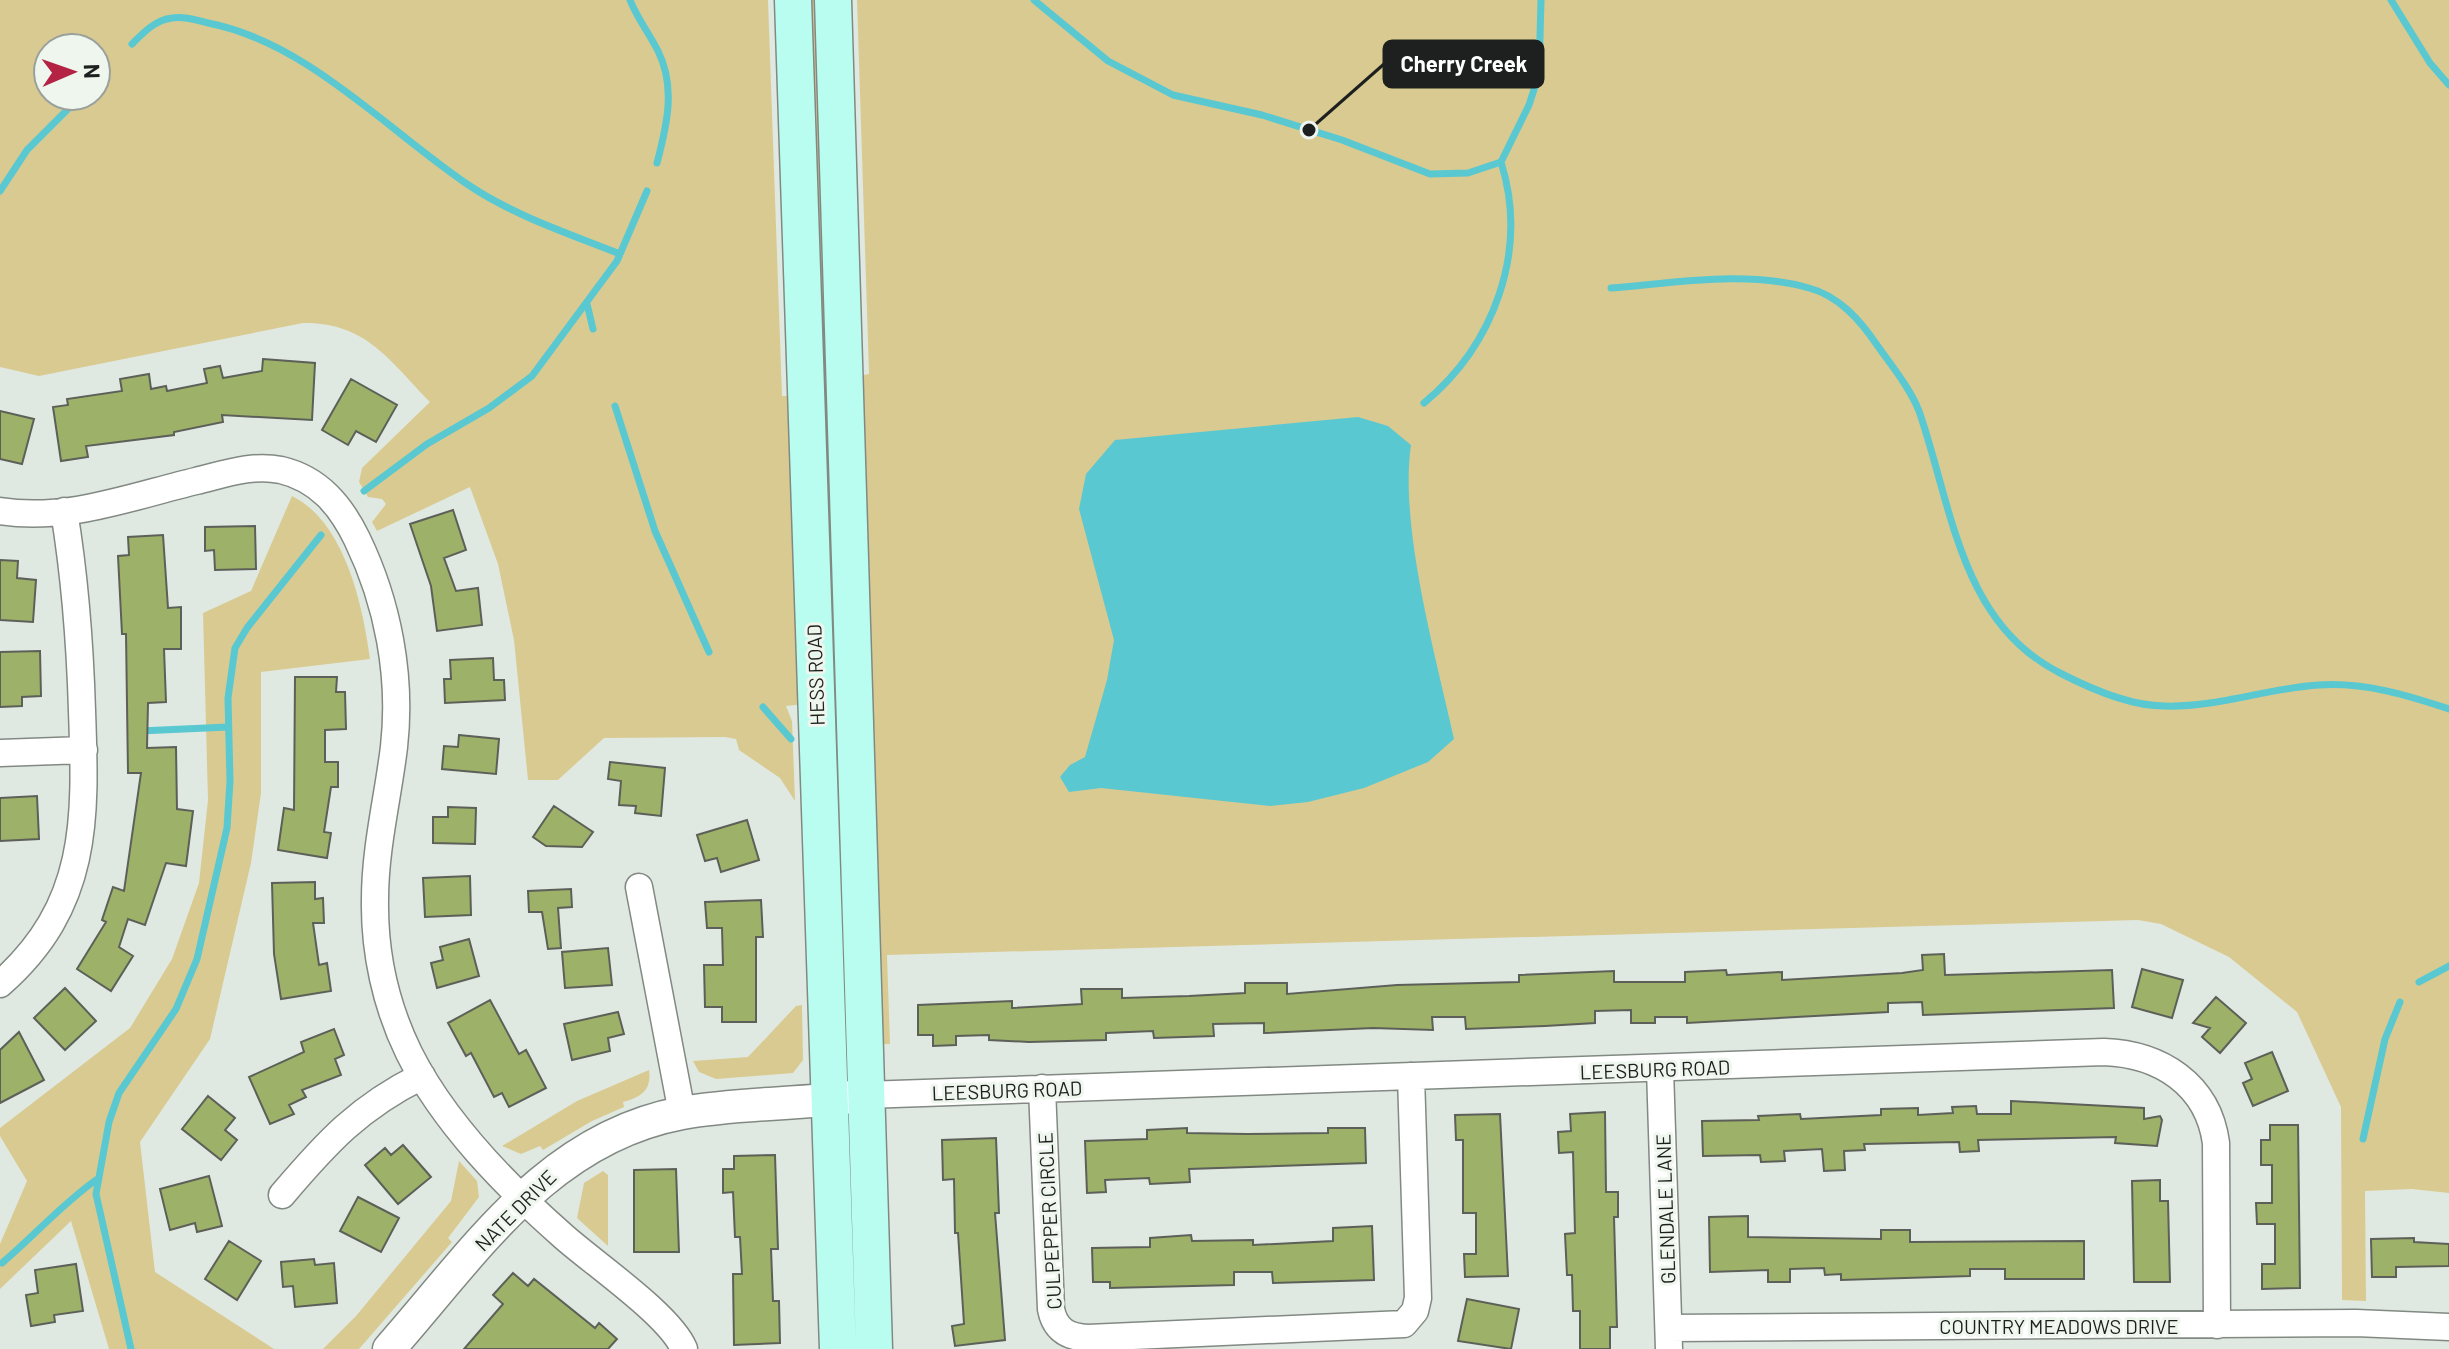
<svg xmlns="http://www.w3.org/2000/svg" width="2449" height="1349" font-family="Barlow,sans-serif">
<style>
.green{fill:#d9ca91;fill-rule:evenodd}
.water{fill:#59c8d1}
.lines{fill:none;stroke-linecap:round;stroke-linejoin:round}
.stream{stroke:#59c8d1;stroke-width:7}
.building{fill:#9db268;stroke:#5d6058;stroke-width:2}
.minor-casing{stroke:#828983;stroke-width:29}
.tertiary-casing{stroke:#828983;stroke-width:35}
.secondary-casing{stroke:#828983;stroke-width:39}
.minor{stroke:#fff;stroke-width:26}
.tertiary{stroke:#fff;stroke-width:32}
.secondary{stroke:#b9fdf1;stroke-width:36}
.labels{text-anchor:middle;dominant-baseline:central;stroke-width:6;stroke-linejoin:round;paint-order:stroke}
.street-label{font-size:20px;fill:#1d201e;stroke:#eef6ee}
.leader{fill:none;stroke:#1d201e;stroke-width:3}
.callout-dot{fill:#1d201e;stroke:#eef6ee;stroke-width:3}
.callout{fill:#1d201e;stroke:#1d201e;stroke-width:3}
.callout-label{font-size:22px;text-anchor:middle;font-weight:bold;fill:#fff}
</style>
<rect width="100%" height="100%" fill="#e0e9e1"/>
<path class="green" d="M0,0h768l14,396h9l13,308 -18,2 6,15 3,80 -15,-23 -41,-28 -3,-11 -11,-2 -121,1 -46,42h-30l-14,-140 -16,-76 -28,-77 -93,44 -5,-9 14,-18 -4,-5 -14,-2 -9,-15 3,-14 68,-66c-40,-41 -64,-80 -127,-79l-264,53 -39,-9zM48,48h48v48h-48z
M806,0h14l11,356 -13,1z
M857,0h1592v1193l-37,-4 -47,2 1,110 -24,-1 -1,-193 -44,-95 -68,-55 -68,-33 -23,-4 -1251,35 3,89h-13l-19,-668 11,-2z
M292,496c53,26 71,110 78,163l-109,13v121l-10,70 -41,176 -70,103 15,130 119,77h-165l-38,-128 -71,68v-45l27,-63 -27,-45v-8l130,-100 42,-69 27,-76 9,-83 -5,-187 48,-22z
M802,1005l1,55 -10,13 -77,6 -17,-7 -6,-11 55,-4 48,-51z
M649,1070c3,20 -8,27 -26,32l1,5 -32,14 -49,29 -3,-4 -19,8 -19,-8 75,-45z
M459,1161l18,20 2,16 -31,41 4,4 -93,107h-36l33,-33 95,-115z
M603,1171l5,4v71l-31,-28 7,-35z"/>
<path class="water" d="M1358,417l30,9 23,19c-12,81 25,212 43,294l-26,23 -64,26 -56,14 -38,4 -169,-18 -32,4 -9,-15 10,-12 15,-8 22,-77 7,-40 -35,-131 7,-35 29,-34z"/>
<g class="lines">
<path class="stream" d="M630,0c7,18 19,33 28,51 18,36 9,74 -1,112
M1034,0l74,61 65,34 89,20 80,25 88,34 38,-1 33,-11 28,-57 10,-31 2,-74
M2391,0l39,63 19,22
M132,44c11,-11 23,-24 40,-26 12,-2 24,2 36,5 99,19 180,108 262,163 45,30 100,48 150,68
M96,82v-1
M0,191l27,-41 54,-54
M1611,288c64,-5 135,-18 198,0 30,8 51,32 68,57 14,20 33,43 42,66 33,95 41,212 141,262 29,15 71,33 104,33 51,2 104,-18 155,-21 45,-3 88,10 130,24
M587,304l6,25
M1424,403c70,-58 105,-152 77,-241
M615,406l40,125 54,121
M364,491l63,-47 62,-36 43,-32 85,-115 30,-70
M763,707l28,32
M140,731l88,-4
M2419,982l30,-16
M2363,1139l22,-100 15,-37
M2,1263c32,-27 60,-59 94,-83
M131,1349l-35,-155 13,-72 10,-29 57,-84 21,-50 30,-131 3,-47 -2,-83 7,-50 12,-20 74,-93"/>
</g>
<path class="building" d="M263,359l52,4 -3,57 -90,-5 1,7 -49,10v3l-88,11 2,11 -27,4 -8,-54 15,-2 -1,-6 55,-8 -2,-12 29,-5 2,15 15,-3 1,5 40,-8 -3,-14 16,-3 3,12 39,-7z
M351,379l46,26 -21,37 -20,-11 -8,14 -26,-15z
M0,411l34,8 -12,45 -22,-5z
M453,510l13,40 -22,8 12,33 22,-3 4,37 -45,6 -6,-45 -21,-62z
M255,526l1,43 -41,1 -1,-20 -9,1v-24z
M163,535l5,73 13,-1v42h-17l2,53 -18,1 -1,45 29,-1 1,62 16,2 -7,55 -20,-3 -21,62 -17,-6 -9,28 14,9 -22,35 -34,-22 29,-47 -4,-2 11,-33 11,4 17,-118h-13l-2,-139h-4l-4,-78 11,-1 -1,-18z
M0,560l18,1 -1,17 19,2 -3,42 -33,-2z
M40,651l1,45 -19,1v9l-22,1v-55z
M493,658l1,22h10l1,20 -60,3 -1,-24h7l-1,-19z
M295,677h42l-1,15h9l1,37 -21,1v32h13v25h-7l-7,45 7,1 -4,25 -49,-8 6,-42 10,2z
M459,735l40,4 -3,35 -54,-5 2,-23 14,1z
M610,762l55,6 -4,48 -26,-3 1,-7 -17,-1 2,-24 -13,-2z
M37,796l2,43 -39,2v-43z
M554,806l39,26 -11,15 -36,-1 -13,-9z
M448,807l28,1 -1,36 -42,-1v-26h15z
M747,820l12,40 -38,12 -4,-14 -12,3 -8,-26z
M470,876l1,39 -46,2 -2,-39z
M315,882v17l8,-1 1,25h-11l6,42 8,-2 4,28 -50,8 -7,-45 -2,-71z
M571,889l1,18 -14,1 3,40 -13,1 -6,-37h-13l-1,-21z
M761,900l2,37h-7v85h-34v-15h-17l-1,-42h19l-1,-37h-15l-2,-26z
M469,939l10,37 -42,12 -6,-25 12,-3 -3,-13z
M608,948l4,37 -47,3 -3,-36z
M1944,954l1,21 167,-5 2,38 -191,7 -1,-13 -34,1v9l-201,11v-6h-32v6h-24v-13l-36,1v12l-50,3 -79,3 -1,-12h-33l1,13 -60,-2 -109,5v-10l-51,1 1,12 -60,2 -1,-7 -47,2v7l-77,2 -40,-2v-5l-33,1v9l-23,1v-11h-15v-30l94,-4v7l70,-4 -1,-15h41v9l67,-2 56,-3v-10h42v11l110,-9 122,-3v-7l95,-4v11h71v-10l41,-2 1,5 55,-3v8l120,-7 21,-3 -1,-15z
M2142,969l41,11 -11,38 -40,-11z
M65,988l31,33 -31,29 -31,-32z
M2216,997l30,26 -26,30 -18,-16 8,-9 -17,-5z
M490,1000l29,54 7,-4 20,38 -37,19 -7,-14 -8,4 -23,-44 -5,3 -18,-33z
M618,1012l6,22 -16,4 2,13 -38,9 -8,-36z
M334,1029l10,26 -9,4 6,16 -39,15 4,7 -17,8 5,9 -24,10 -21,-47 55,-25 -3,-10z
M19,1032l25,48 -44,23v-53z
M2272,1052l16,39 -35,15 -10,-23 9,-4 -7,-16z
M208,1096l27,22 -10,12 12,10 -16,20 -39,-31z
M2011,1101l133,7v11l16,-3 2,4 -5,26 -42,-3 1,-6 -138,3 1,11 -19,1 -1,-10 -95,2 1,6 -21,1 1,19 -21,1 -2,-22 -38,2 1,10 -24,1 -1,-7 -57,1 -1,-35 57,-1 -1,-4 42,-2 1,5 80,-4v-6l37,-1v7l35,-2 -1,-6 24,-1 1,8h34z
M1605,1112l1,80h12v25h-4l3,110h-7v22h-30v-38h-7l-1,-36h-5l-2,-41 10,-1 -2,-81 -14,1 -1,-21 13,-1 -1,-17z
M1500,1114l8,162 -43,1 -1,-23h12v-41h-13v-73h-7l-1,-25z
M2270,1125h28l2,163 -38,1v-25h13v-40h-18l-1,-21h16v-38h-11v-25h9z
M1187,1128v5l60,1 81,-1v-5h37l1,35 -177,6 1,13 -40,2 -1,-6 -44,2 1,12 -19,1 -2,-52 62,-2v-9z
M996,1138l3,75h-4l10,127 -50,6 -3,-20 12,-2 -6,-91h-3l-1,-54 -11,1 -1,-40z
M403,1145l28,32 -33,27 -33,-39 20,-17 6,7z
M775,1155l3,94h-7l2,52h6l1,42 -46,2 -1,-71h9l-2,-37h-5l-2,-45 -10,1v-24h11v-13z
M676,1169l3,83h-45v-82z
M209,1176l13,50 -25,6 -2,-9 -25,7 -10,-41z
M2160,1180v21h8l2,81h-36l-2,-101z
M358,1197l41,21 -18,34 -41,-21z
M1748,1216v21l133,2v-9h29v12l174,-1v38h-79v-10h-35v7l-129,4v-6l-16,1 -1,-7 -34,1v13h-22v-12l-58,2 -1,-55z
M1372,1226l2,54 -101,3 -1,-11h-38v13l-124,3v-6h-17l-1,-34 58,-1v-9l41,-3 1,6 61,-1v5l80,-4v-13z
M2414,1238v4l35,2v22l-53,1v10h-24l-1,-38z
M229,1241l32,20 -24,39 -32,-21z
M314,1259l1,6 19,-2 3,40 -42,4 -2,-21 -10,1 -2,-25z
M76,1264l7,47 -29,4 1,7 -24,4 -5,-31 12,-2 -3,-23z
M513,1273l15,13 6,-7 61,49 4,-5 18,16 -9,10h-144l39,-45 -10,-9z
M1467,1299l52,10 -8,40 -53,-8z"/>
<g class="lines">
<g class="minor-casing">
<path id="minor" d="M0,511c66,11 133,-15 196,-30 29,-7 56,-17 85,-11 38,9 60,36 76,69 31,64 45,137 37,208 -6,50 -19,101 -19,152 -1,53 11,107 34,154 35,70 96,132 154,183 30,27 107,79 121,113
M0,753l84,-3
M639,887l43,226
M0,984c89,-78 86,-165 82,-273 -2,-68 -7,-133 -18,-200
M1660,1069l9,280
M1042,1088l9,221c4,21 17,28 37,29l316,-14 11,-13 3,-13 -7,-222
M865,1095l1239,-43c56,2 104,32 112,91l1,182
M282,1195c45,-53 77,-88 140,-119
M1669,1328l687,-5 93,4"/>
</g>
<g class="tertiary-casing">
<path id="tertiary" d="M389,1349c85,-96 158,-211 293,-236 61,-11 122,-8 183,-18"/>
</g>
<g class="secondary-casing">
<path id="secondary" d="M793,0l45,1349
M833,0l41,1349"/>
</g>
<use href="#minor" class="minor"/>
<use href="#tertiary" class="tertiary"/>
<use href="#secondary" class="secondary"/>
</g>
<g class="labels">
<g class="street-label">
<text transform="translate(815 675) rotate(-92)">HESS ROAD</text>
<text transform="translate(1655 1069) rotate(-2)">LEESBURG ROAD</text>
<text transform="translate(1007 1090) rotate(-2)">LEESBURG ROAD</text>
<text transform="translate(1665 1209) rotate(-92)">GLENDALE LANE</text>
<text transform="translate(515 1210) rotate(-45)">NATE DRIVE</text>
<text transform="translate(1049 1221) rotate(-93)">CULPEPPER CIRCLE</text>
<text x="2059" y="1326">COUNTRY MEADOWS DRIVE</text>
</g>
</g>
<path class="leader" d="M1309 130L1384 64"/>
<circle class="callout-dot" cx="1309" cy="130" r="8"/>
<rect class="callout" x="1384" y="41" width="159" height="46" rx="8"/>
<g class="callout-label">
<text x="1464" y="72">Cherry Creek</text>
</g>
<g transform="translate(72 72) rotate(88)"><circle r="38" fill="#eef6ee" stroke="#9aa09b" stroke-width="2"/>
<path d="M0-6L14 30L0 20L-14 30Z" fill="#b42244"/>
<text y="-12" font-size="22" font-weight="bold" text-anchor="middle" fill="#1d201e">N</text>
</g>
</svg>
